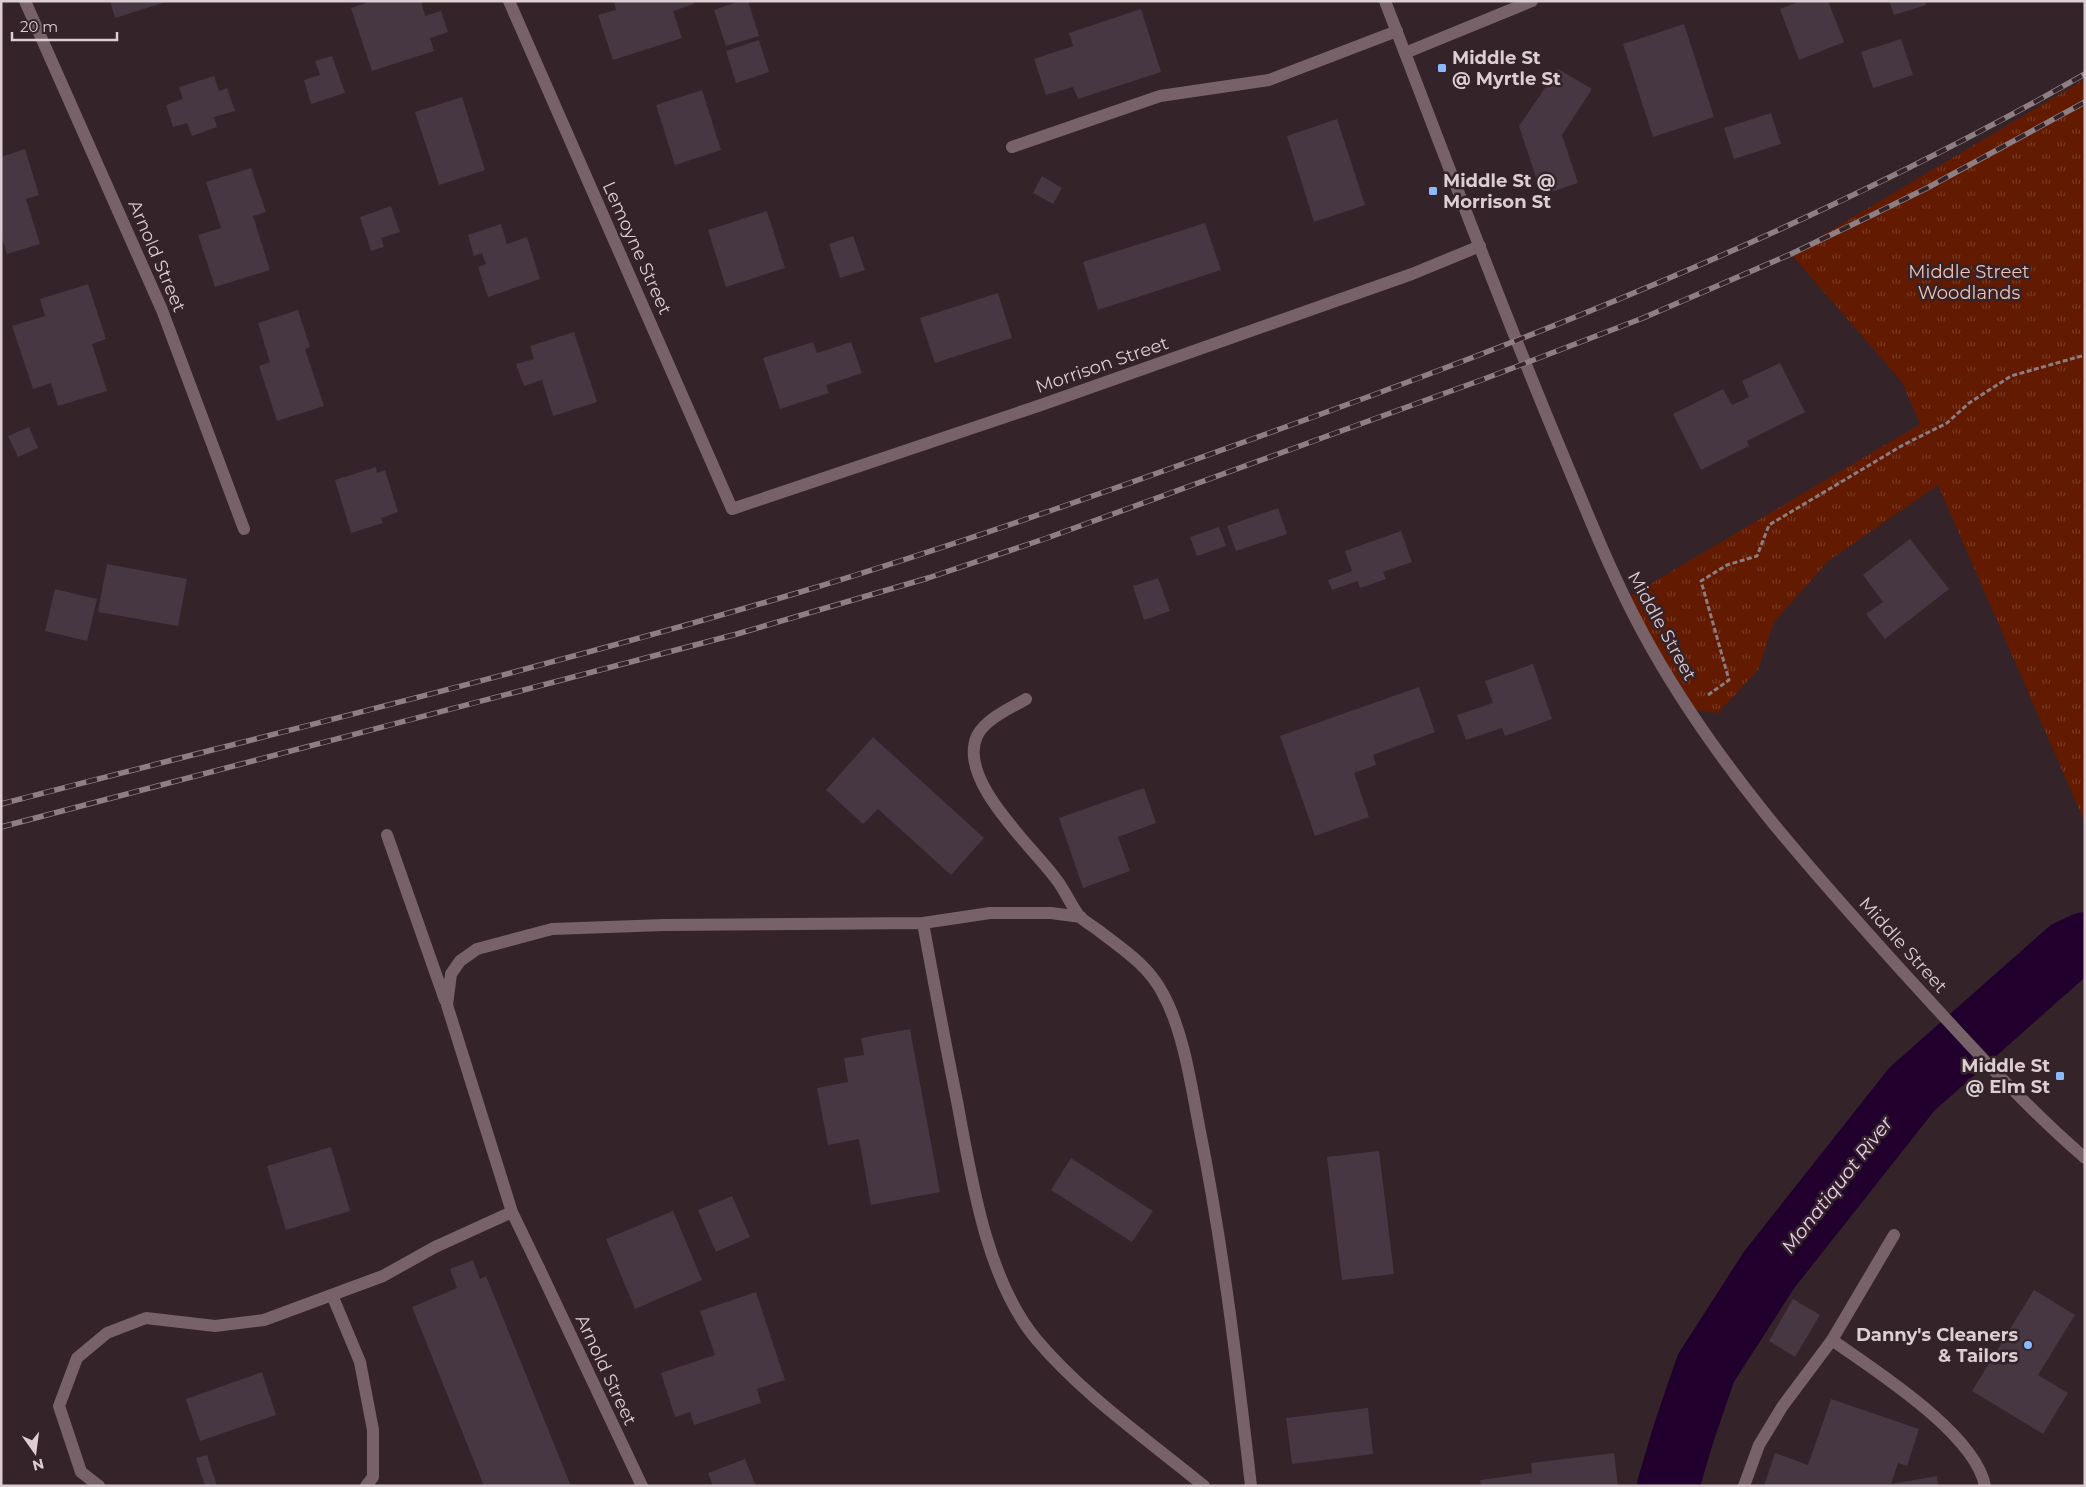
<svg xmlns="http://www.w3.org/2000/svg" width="2086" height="1487" font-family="Montserrat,sans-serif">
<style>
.park{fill:url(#park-tufts)}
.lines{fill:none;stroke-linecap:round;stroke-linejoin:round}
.river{stroke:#22002d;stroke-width:62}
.building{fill:#463742}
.path{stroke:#8c7d82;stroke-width:3;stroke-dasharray:5 2.5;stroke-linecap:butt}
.service{stroke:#766268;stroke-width:12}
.minor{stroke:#766268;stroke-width:12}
.tertiary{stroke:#766268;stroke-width:12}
.rail-casing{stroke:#8d7f84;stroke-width:5.5}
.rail{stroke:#342329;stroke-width:4;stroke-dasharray:11;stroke-linecap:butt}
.poi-dot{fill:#8abafc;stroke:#342329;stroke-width:2}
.labels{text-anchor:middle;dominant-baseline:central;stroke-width:5;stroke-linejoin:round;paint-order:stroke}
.poi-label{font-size:18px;font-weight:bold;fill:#dbcfd3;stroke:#342329;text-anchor:start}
.street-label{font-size:18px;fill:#dbcfd3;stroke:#342329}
.park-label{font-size:18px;fill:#f2c3b4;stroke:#342329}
.water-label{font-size:19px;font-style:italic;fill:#ecd1f6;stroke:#342329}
</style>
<defs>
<pattern id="park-tufts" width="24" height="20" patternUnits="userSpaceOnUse" patternTransform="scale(1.25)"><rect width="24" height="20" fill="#621a00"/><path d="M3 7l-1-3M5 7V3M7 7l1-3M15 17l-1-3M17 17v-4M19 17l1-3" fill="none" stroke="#783a24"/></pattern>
</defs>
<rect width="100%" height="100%" fill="#342329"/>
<path class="park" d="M2085,79v744l-147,-338 -110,76 -54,61 -16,48 -40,43 -29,-4 -64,-110 295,-175 -18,-42 -111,-128z"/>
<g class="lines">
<path class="river" d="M1668,1486l16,-54 22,-64 63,-98 143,-181 156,-138 17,-8"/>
</g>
<path class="building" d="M110,1h56v1l-51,16z
M372,1h49l4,15 16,-5 7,21 -18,6 4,13 -62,20 -21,-63z
M614,1h79l1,3 -21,7 9,27 -69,22 -15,-45 18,-5z
M740,1h8l11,35 -33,10 -12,-36z
M1800,1h28l16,41 -45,18 -19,-51z
M1889,1h36l1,4 -32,10z
M1141,9l20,63 -83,27 -5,-12 -27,8 -12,-36 39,-13 -4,-13z
M1684,24l30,93 -61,20 -30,-93z
M1901,39l12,36 -40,13 -12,-36z
M759,40l10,32 -33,11 -10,-32z
M332,56l13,37 -34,11 -7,-24 16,-5 -5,-14z
M1558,69l34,20 -30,46 16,48 -36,12 -23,-69z
M214,76l5,15 8,-3 8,23 -21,6 3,10 -25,9 -5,-13 -14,4 -7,-22 17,-6 -4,-12z
M702,90l19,60 -46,15 -19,-60z
M462,97l23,73 -46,15 -24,-73z
M1771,113l10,31 -47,15 -10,-31z
M1337,119l28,86 -51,17 -27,-86z
M25,149l14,46 -13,4 14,45 -33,10 -6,-19v-78z
M251,168l15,44 -13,4 17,54 -55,17 -17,-52 23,-7 -15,-46z
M1042,176l20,12 -9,16 -20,-11z
M391,206l9,26 -19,6 3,9 -13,4 -11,-34z
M767,211l18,57 -59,19 -18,-57z
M1205,223l16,47 -123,40 -15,-48z
M501,224l6,20 20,-7 13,42 -52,18 -10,-30 8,-3 -4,-11 -8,3 -6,-21z
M853,236l12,34 -25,8 -11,-34z
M88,284l18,55 -14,5 15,47 -49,15 -7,-23 -18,6 -21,-63 33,-10 -5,-17z
M998,293l14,45 -77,25 -15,-45z
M298,310l12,37 -5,2 19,57 -47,15 -18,-55 11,-4 -12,-39z
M574,332l23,70 -44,14 -11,-36 -18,6 -8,-22 18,-5 -4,-13z
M813,342l4,11 34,-11 11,31 -36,12 3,8 -49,16 -17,-51z
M1780,363l25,49 -58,29 2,5 -48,24 -28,-56 50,-25 9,16 17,-8 -7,-16z
M29,427l9,21 -20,9 -10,-21z
M376,467l1,6 8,-3 13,42 -17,6 2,5 -32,10 -16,-53z
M1278,508l9,26 -51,17 -9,-25z
M1219,527l7,19 -29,10 -7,-19z
M1401,531l11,31 -29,10 3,7 -26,9 -2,-7 -26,9 -4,-10 24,-9 -7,-20z
M1910,539l39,50 -64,50 -19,-25 17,-12 -20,-27z
M107,564l80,15 -9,47 -80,-14z
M1158,578l12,33 -26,9 -11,-34z
M55,589l42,10 -10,42 -42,-10z
M1533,664l19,55 -47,17 -3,-8 -36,12 -9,-25 36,-12 -8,-22z
M1419,687l16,45 -62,23 3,10 -22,8 15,44 -54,19 -35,-100z
M873,737l111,101 -33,37 -73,-66 -15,15 -37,-34z
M1144,788l12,35 -38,14 12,34 -47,17 -24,-70z
M910,1029l30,163 -69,13 -12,-66 -31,6 -11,-57 31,-6 -4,-24 20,-3 -3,-17z
M331,1147l19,64 -64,19 -19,-64z
M1379,1151l15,123 -52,6 -15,-123z
M1071,1158l82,53 -21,31 -81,-52z
M732,1196l18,41 -34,15 -18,-42z
M673,1211l29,69 -67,29 -29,-70z
M473,1260l7,19 6,-3 85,210h-87l-72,-179 45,-19 -7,-19z
M2034,1290l41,25 -37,60 30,18 -25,41 -71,-43z
M756,1292l29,88 -28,9 4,14 -67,22 -4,-13 -15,5 -14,-44 54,-18 -15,-44z
M1793,1299l27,16 -25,42 -26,-16z
M262,1372l14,43 -76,26 -14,-42z
M1831,1399l88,30 -12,37 -9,-3 -7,21 46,-8 1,10h-174l11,-33 33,12z
M1368,1408l5,46 -81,10 -6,-46z
M1614,1453l4,33h-137l-1,-6 52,-7 -1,-10z
M207,1455l10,31h-12l-9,-28z
M745,1459l11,27h-43l-5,-13z"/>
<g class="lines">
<path class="path" d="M1708,695l21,-15 -28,-99 26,-16 30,-9 12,-31 134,-80 44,-22 22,-20 42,-27 74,-21"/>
<path class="service" d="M1012,147l148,-51 109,-16 128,-49
M1026,699c-15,9 -41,20 -49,37 -20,44 55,110 79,143 9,11 15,27 24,38 5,5 13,9 18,13 24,19 49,34 64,62 21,37 29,92 37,134 24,119 38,239 52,360
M387,835l58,165
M923,923c11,60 22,119 34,178 14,75 29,178 79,238 47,56 112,101 168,147
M539,1268l-27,-56 -65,-207 4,-31 9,-13 17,-12 75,-20 112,-4 259,-2 67,-10h61l30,4
M332,1295l28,67 13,68v47l-7,9
M1832,1340c42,30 143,93 153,146
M99,1486l-18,-14 -22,-66 18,-48 30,-25 39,-15 69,8 49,-6 119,-44 52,-29 77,-35
M1744,1486l15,-41 23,-38 50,-67 62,-105"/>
<path class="minor" d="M25,1l137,309 82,219
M509,1l223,508 309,-104 371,-131 68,-28
M1405,53l127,-52
M539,1268l103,218"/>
<path class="tertiary" d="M1385,1c58,150 114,301 176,449 26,62 50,124 82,183 68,126 163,232 259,338 59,64 117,130 183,187"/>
<g class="rail-casing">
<path id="rail" d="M1,804c266,-69 533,-133 796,-211 174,-52 345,-114 516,-176 268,-97 524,-202 772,-343
M1,827l736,-193 191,-56 119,-40 437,-159 159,-61 148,-64 73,-35 63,-31 158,-86"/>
</g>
<use href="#rail" class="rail"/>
</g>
<g class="poi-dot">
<rect x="1437" y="63" width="10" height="10" rx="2.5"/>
<rect x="1428" y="186" width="10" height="10" rx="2.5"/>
<rect x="2055" y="1071" width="10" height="10" rx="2.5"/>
<circle cx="2028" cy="1345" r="5"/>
</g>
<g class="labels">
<g class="poi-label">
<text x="1452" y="58">Middle St<tspan x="1452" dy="21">@ Myrtle St</tspan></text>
<text x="1443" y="181">Middle St @<tspan x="1443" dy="21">Morrison St</tspan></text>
<text x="2050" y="1066" text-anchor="end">Middle St<tspan x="2050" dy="21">@ Elm St</tspan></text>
<text x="2018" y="1335" text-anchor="end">Danny's Cleaners<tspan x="2018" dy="21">&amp; Tailors</tspan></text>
</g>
<g class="street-label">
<text transform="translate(637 248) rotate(66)">Lemoyne Street</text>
<text transform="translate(157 256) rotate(67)">Arnold Street</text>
<text transform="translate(1102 365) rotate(-19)">Morrison Street</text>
<text transform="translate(1662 626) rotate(61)">Middle Street</text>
<text transform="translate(1903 945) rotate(48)">Middle Street</text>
<text transform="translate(606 1370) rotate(65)">Arnold Street</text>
</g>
<g class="park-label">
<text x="1969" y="272">Middle Street<tspan x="1969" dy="21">Woodlands</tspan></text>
</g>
<g class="water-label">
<text transform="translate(1837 1185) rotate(-52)">Monatiquot River</text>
</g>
</g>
<rect width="2086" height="1487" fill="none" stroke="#dbcfd3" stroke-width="5"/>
<g transform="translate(35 1452) rotate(166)" stroke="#342329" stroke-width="4" paint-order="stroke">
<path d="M0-4L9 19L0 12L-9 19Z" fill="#dbcfd3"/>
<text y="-8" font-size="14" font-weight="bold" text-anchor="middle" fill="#dbcfd3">N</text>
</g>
<path d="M12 32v8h105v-8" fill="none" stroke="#dbcfd3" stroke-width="2.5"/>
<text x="20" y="32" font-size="15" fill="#dbcfd3" stroke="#342329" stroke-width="4" paint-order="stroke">20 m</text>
</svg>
